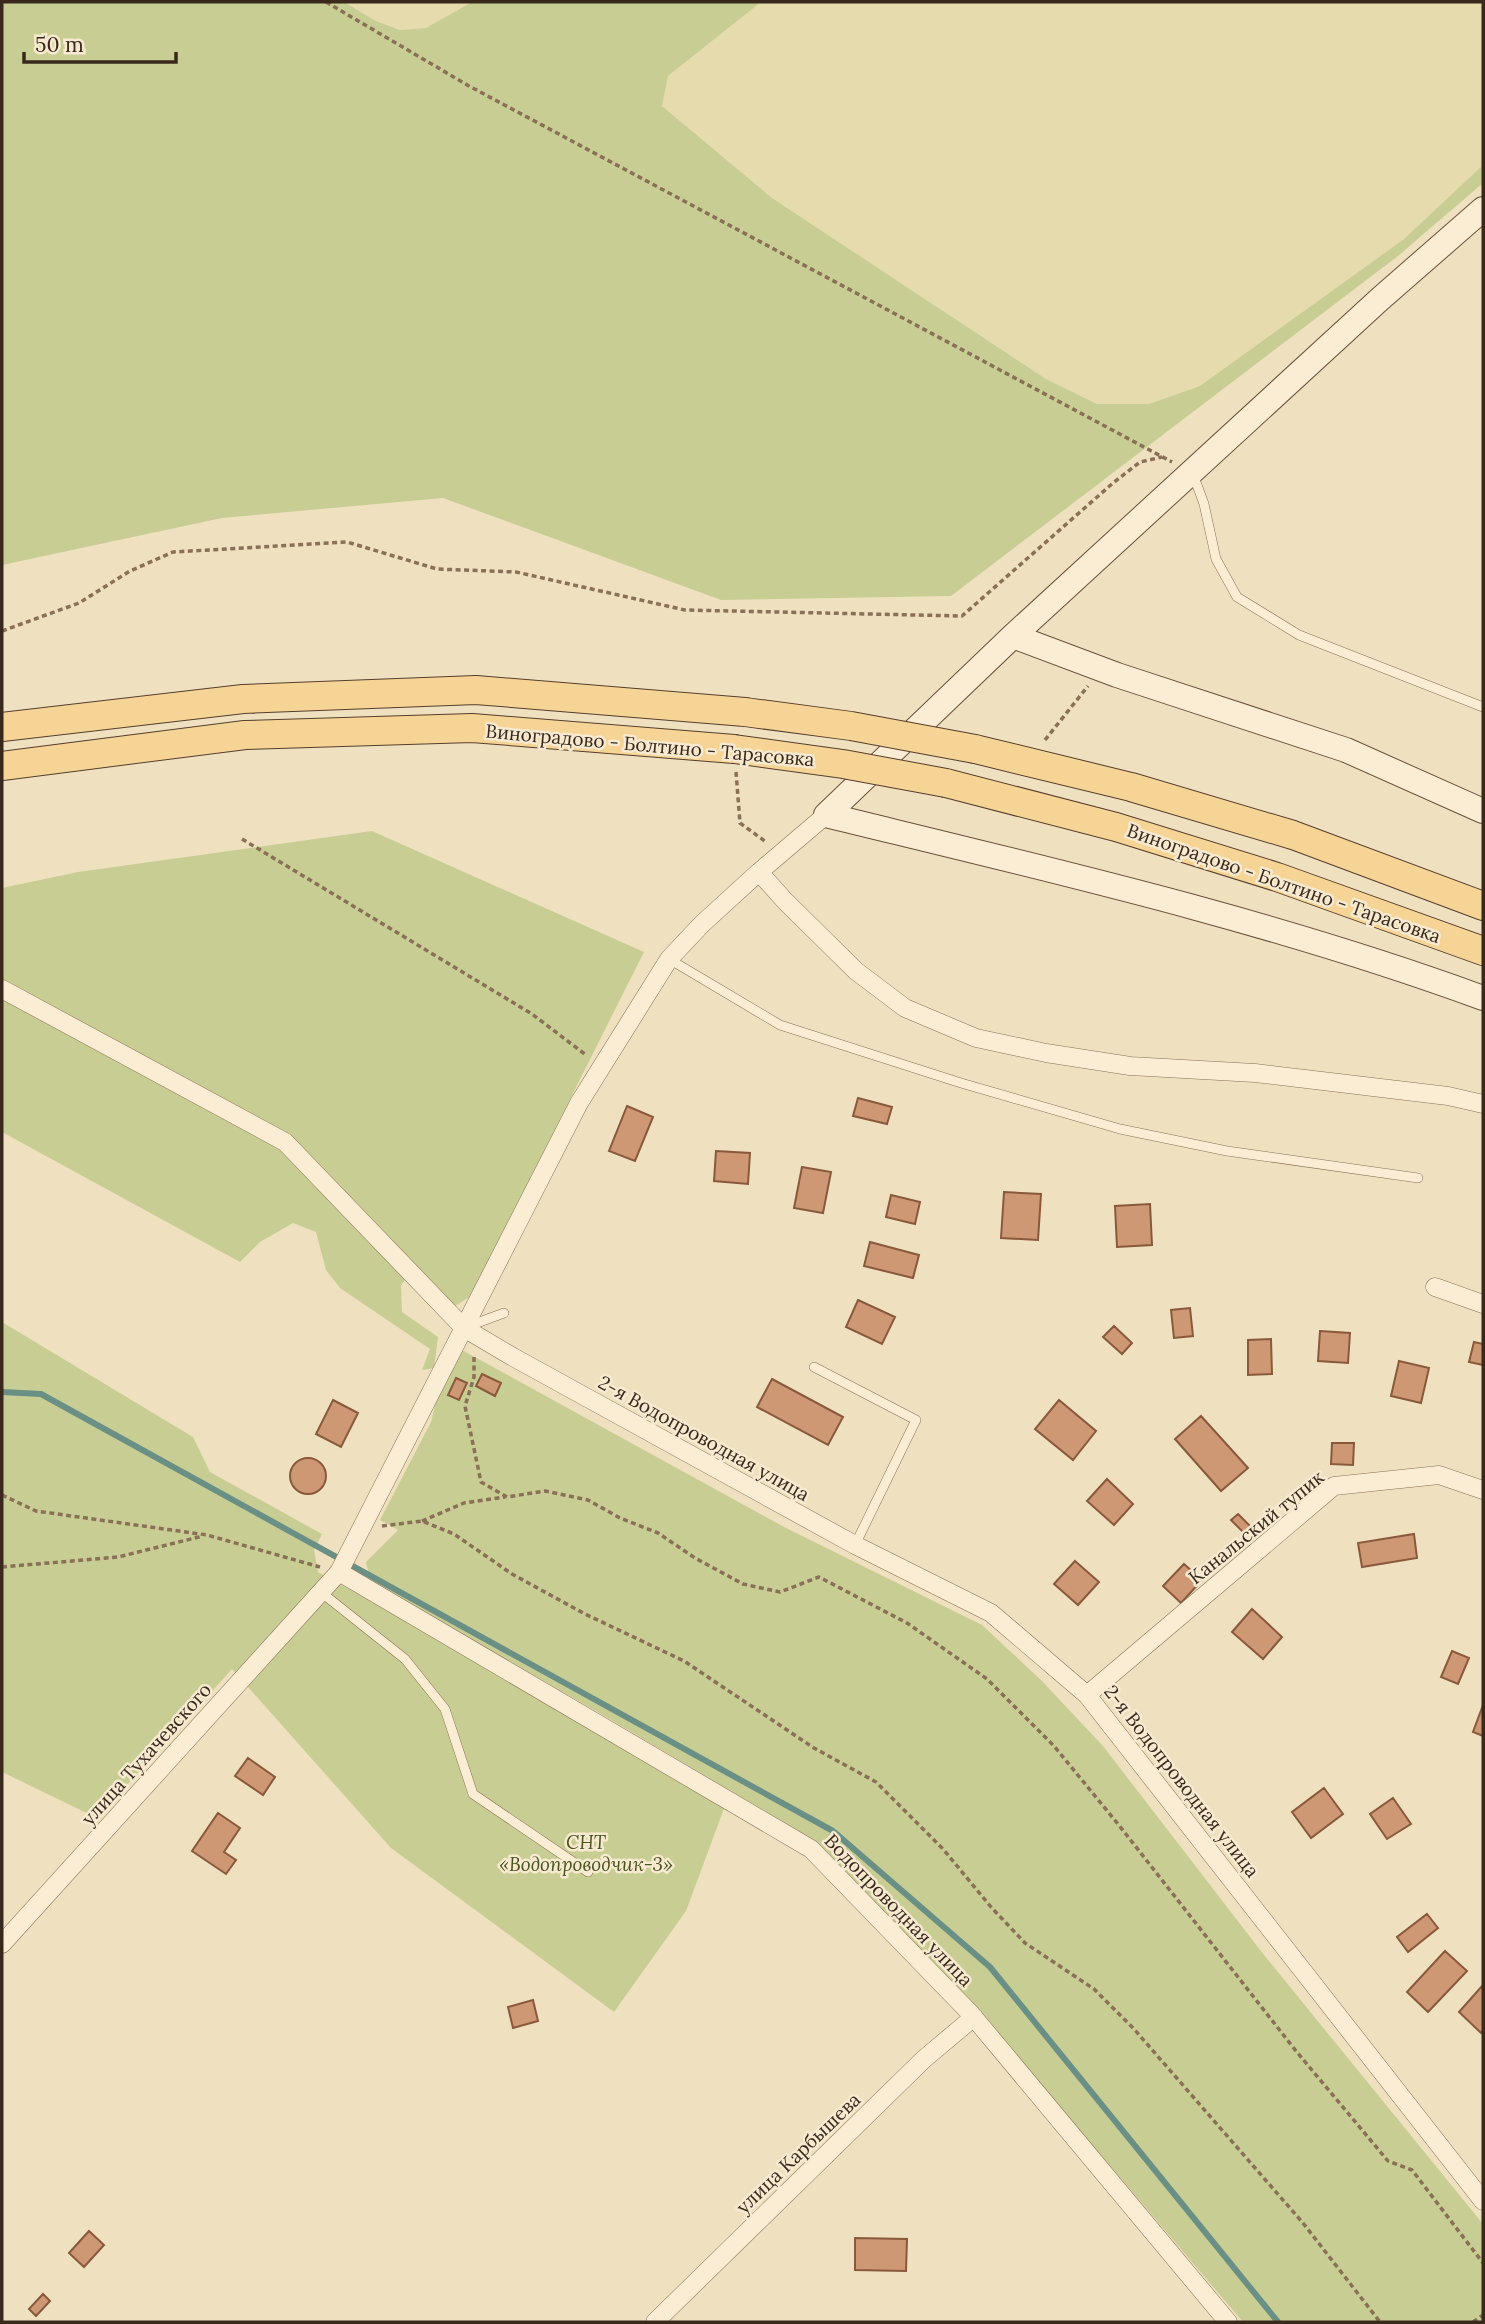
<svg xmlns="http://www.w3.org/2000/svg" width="1485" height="2324" font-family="Lora,serif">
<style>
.farmland{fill:#e5dbad}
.green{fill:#c8ce93}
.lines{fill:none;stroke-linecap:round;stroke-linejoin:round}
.stream{stroke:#6a8f85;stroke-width:6}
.building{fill:#cf9874;stroke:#89593c;stroke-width:2}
.lane-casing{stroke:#897057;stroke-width:10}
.street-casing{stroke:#897057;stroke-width:19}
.secondary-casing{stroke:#6b513a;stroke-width:26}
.primary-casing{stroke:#563e2c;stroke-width:30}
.path{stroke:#897057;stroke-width:3.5;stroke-dasharray:5 3.5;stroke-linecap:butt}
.lane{stroke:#faedd3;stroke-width:9}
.street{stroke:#faedd3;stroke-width:18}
.secondary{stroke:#faedd3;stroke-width:24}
.primary{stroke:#f5d495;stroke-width:28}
.primary-bridge-casing{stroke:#563e2c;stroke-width:30;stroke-linecap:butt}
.primary-bridge{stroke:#f5d495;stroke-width:28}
.labels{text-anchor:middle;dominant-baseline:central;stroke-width:5;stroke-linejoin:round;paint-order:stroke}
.street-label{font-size:19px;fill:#38291c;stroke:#f7ead0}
.park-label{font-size:19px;font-style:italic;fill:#4a5522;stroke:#f7ead0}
</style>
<rect width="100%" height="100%" fill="#efe0c0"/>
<path class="farmland" d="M344,2h128l-46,26 -26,2 -24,-9z
M761,2h722v163l-79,74 -204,147 -51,18h-52l-51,-25 -274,-181 -110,-92 6,-30z"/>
<path class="green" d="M2,2h342l32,19 24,9 26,-2 46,-26h289l-93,74 -6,30 110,92 274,181 51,25h52l51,-18 204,-147 79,-74v18l-85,73 -447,340 -230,4 -278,-102 -221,20 -220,47z
M372,831l272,121 -173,344 -16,10 -42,-39 -12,19 1,26 36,25 -4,31 -12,2 8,-21 -90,-61 -14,-18 -10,-38 -23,-9 -33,19 -20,20 -238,-130v-244l76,-16z
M2,1322l191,115 17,35 112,62 -8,16 4,22 204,114 203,120 -39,105 -72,101 -223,-164 -159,-179 -135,149 -95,-46z
M462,1350l324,178 196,97 60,56 61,65 161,209 219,269v98h-240l-263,-309 -162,-170 -217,-129 -230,-131 -5,-21 32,-32 -18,-10 51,-98 7,-29z"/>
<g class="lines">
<path class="stream" d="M2,1392l39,2 792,437 157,136 288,355"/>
</g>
<path class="building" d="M858,1098l34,9 -5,17 -34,-8z
M627,1106l26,11 -18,44 -26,-10z
M716,1151l34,2 -2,31 -34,-3z
M802,1167l29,5 -8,41 -29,-5z
M1004,1192l37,2 -3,46 -37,-2z
M891,1195l29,7 -5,22 -29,-7z
M1150,1204l2,41 -35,2 -2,-41z
M870,1242l49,13 -6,23 -49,-12z
M858,1300l37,17 -13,27 -36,-17z
M1190,1308l3,28 -19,2 -3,-28z
M1114,1326l18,17 -10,11 -19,-17z
M1320,1331l30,2 -2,30 -30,-2z
M1271,1339l1,35 -24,1v-35z
M1474,1342l9,2v21l-14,-3z
M1399,1361l30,7 -8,35 -30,-7z
M482,1374l19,9 -6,13 -19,-10z
M456,1378l11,5 -8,17 -11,-5z
M772,1379l71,38 -15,28 -71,-38z
M333,1400l25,13 -17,34 -25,-13z
M1059,1400l37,31 -23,29 -38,-31z
M1201,1416l47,52 -27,23 -46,-52z
M1332,1443h22l-1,22 -22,-1z
M290 1476a18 18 0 1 1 36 0a18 18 0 1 1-36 0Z
M1107,1479l26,25 -19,21 -27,-24z
M1238,1514l15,15 -7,6 -15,-15z
M1414,1534l3,24 -55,9 -4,-24z
M1075,1561l24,21 -21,23 -24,-21z
M1184,1564l18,16 -21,23 -18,-17z
M1252,1609l30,28 -19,22 -31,-27z
M1452,1651l17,7 -11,26 -17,-7z
M1483,1705v31l-10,-4z
M248,1758l27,19 -12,18 -28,-19z
M1324,1788l19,26 -32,24 -19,-26z
M1393,1798l18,26 -24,15 -17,-25z
M218,1813l22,15 -16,24 12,8 -10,14 -34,-23z
M1427,1914l11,14 -30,24 -11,-15z
M1445,1951l22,20 -39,41 -21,-20z
M1483,1985v45l-2,3 -22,-21z
M533,2000l5,21 -25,7 -5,-21z
M89,2231l15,14 -20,22 -15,-14z
M855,2238l52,1 -1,32 -51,-1z
M43,2294l7,7 -14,15 -7,-7z"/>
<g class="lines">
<g class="lane-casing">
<path id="lane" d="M1193,474l11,30 12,55 21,38 62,38 184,72
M669,959l111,66 181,58 159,46 107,22 191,27
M466,1327l38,-14
M814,1367l102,53 -61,125
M322,1593l83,66 40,50 28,85 115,78"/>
</g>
<g class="street-casing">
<path id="street" d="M759,872l26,29 71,70 49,37 71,30 70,15 84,13 125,7 193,23 35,8
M2,989l283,153 179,186 49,29 342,188 136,68 96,82 396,506
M1435,1287l48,17
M339,1572l472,277 160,165 257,308
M1087,1695l247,-209 105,-11 44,15
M2,1944l337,-372 240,-469 90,-144 33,-35 57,-52 67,-57
M655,2322l269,-263 50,-42"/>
</g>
<g class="secondary-casing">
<path id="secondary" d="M1013,636l104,39 229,75 137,61
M826,815l187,-179 367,-337 103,-90
M826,815c221,54 444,105 657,183"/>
</g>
<g class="primary-casing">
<path id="primary" d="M2,727l241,-28 233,-9 269,22
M975,749l156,38 162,48 190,71
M2,766l243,-31 227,-7 262,21
M946,783l170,44 161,50 206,74"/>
</g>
<path class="path" d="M326,2l143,84 703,376
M2,631l77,-28 51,-32 43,-19 174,-10 90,27 79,3 169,38 277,6 151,-133 27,-21 22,-5
M1045,740l43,-54
M736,772l4,51 26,19
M242,839l290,175 54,41
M474,1357v20l-9,29 16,76 26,15 38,-6 43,9 32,18 38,15 37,25 48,26 37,8 39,-15 88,46 80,56 67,67 64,78 178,227 92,110 24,9 71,93
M2,1495l34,16 171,24 113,32
M422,1521l42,-18 41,-6
M382,1526l40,-5 32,13 58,40 73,40 99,47 130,87 62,34 67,67 48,58 34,36 69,46 40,40 169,194 77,99
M2,1567l116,-10 85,-21
M1473,2322l10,-7"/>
<use href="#lane" class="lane"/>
<use href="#street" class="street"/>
<use href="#secondary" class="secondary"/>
<use href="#primary" class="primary"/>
<g class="primary-bridge-casing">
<path id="primary-bridge" d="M745,712l106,14 124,23
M734,749l109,15 103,19"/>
</g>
<use href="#primary-bridge" class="primary-bridge"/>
</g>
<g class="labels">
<g class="street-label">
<text transform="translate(650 745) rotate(5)">Виноградово - Болтино - Тарасовка</text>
<text transform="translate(1284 883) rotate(19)">Виноградово - Болтино - Тарасовка</text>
<text transform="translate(704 1438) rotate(29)">2-я Водопроводная улица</text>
<text transform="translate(1256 1527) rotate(-39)">Канальский тупик</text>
<text transform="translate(146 1754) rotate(-48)">улица Тухачевского</text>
<text transform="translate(1182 1781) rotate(52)">2-я Водопроводная улица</text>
<text transform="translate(899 1910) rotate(46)">Водопроводная улица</text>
<text transform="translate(798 2153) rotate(-44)">улица Карбышева</text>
</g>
<g class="park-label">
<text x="586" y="1842">СНТ<tspan x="586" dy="22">«Водопроводчик-3»</tspan></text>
</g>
</g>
<rect width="1485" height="2324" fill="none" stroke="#38291c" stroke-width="7"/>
<path d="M24 52v10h152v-10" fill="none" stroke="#38291c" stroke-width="3.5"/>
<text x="35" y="52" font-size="21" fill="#38291c" stroke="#f7ead0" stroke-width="5" paint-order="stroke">50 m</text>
</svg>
